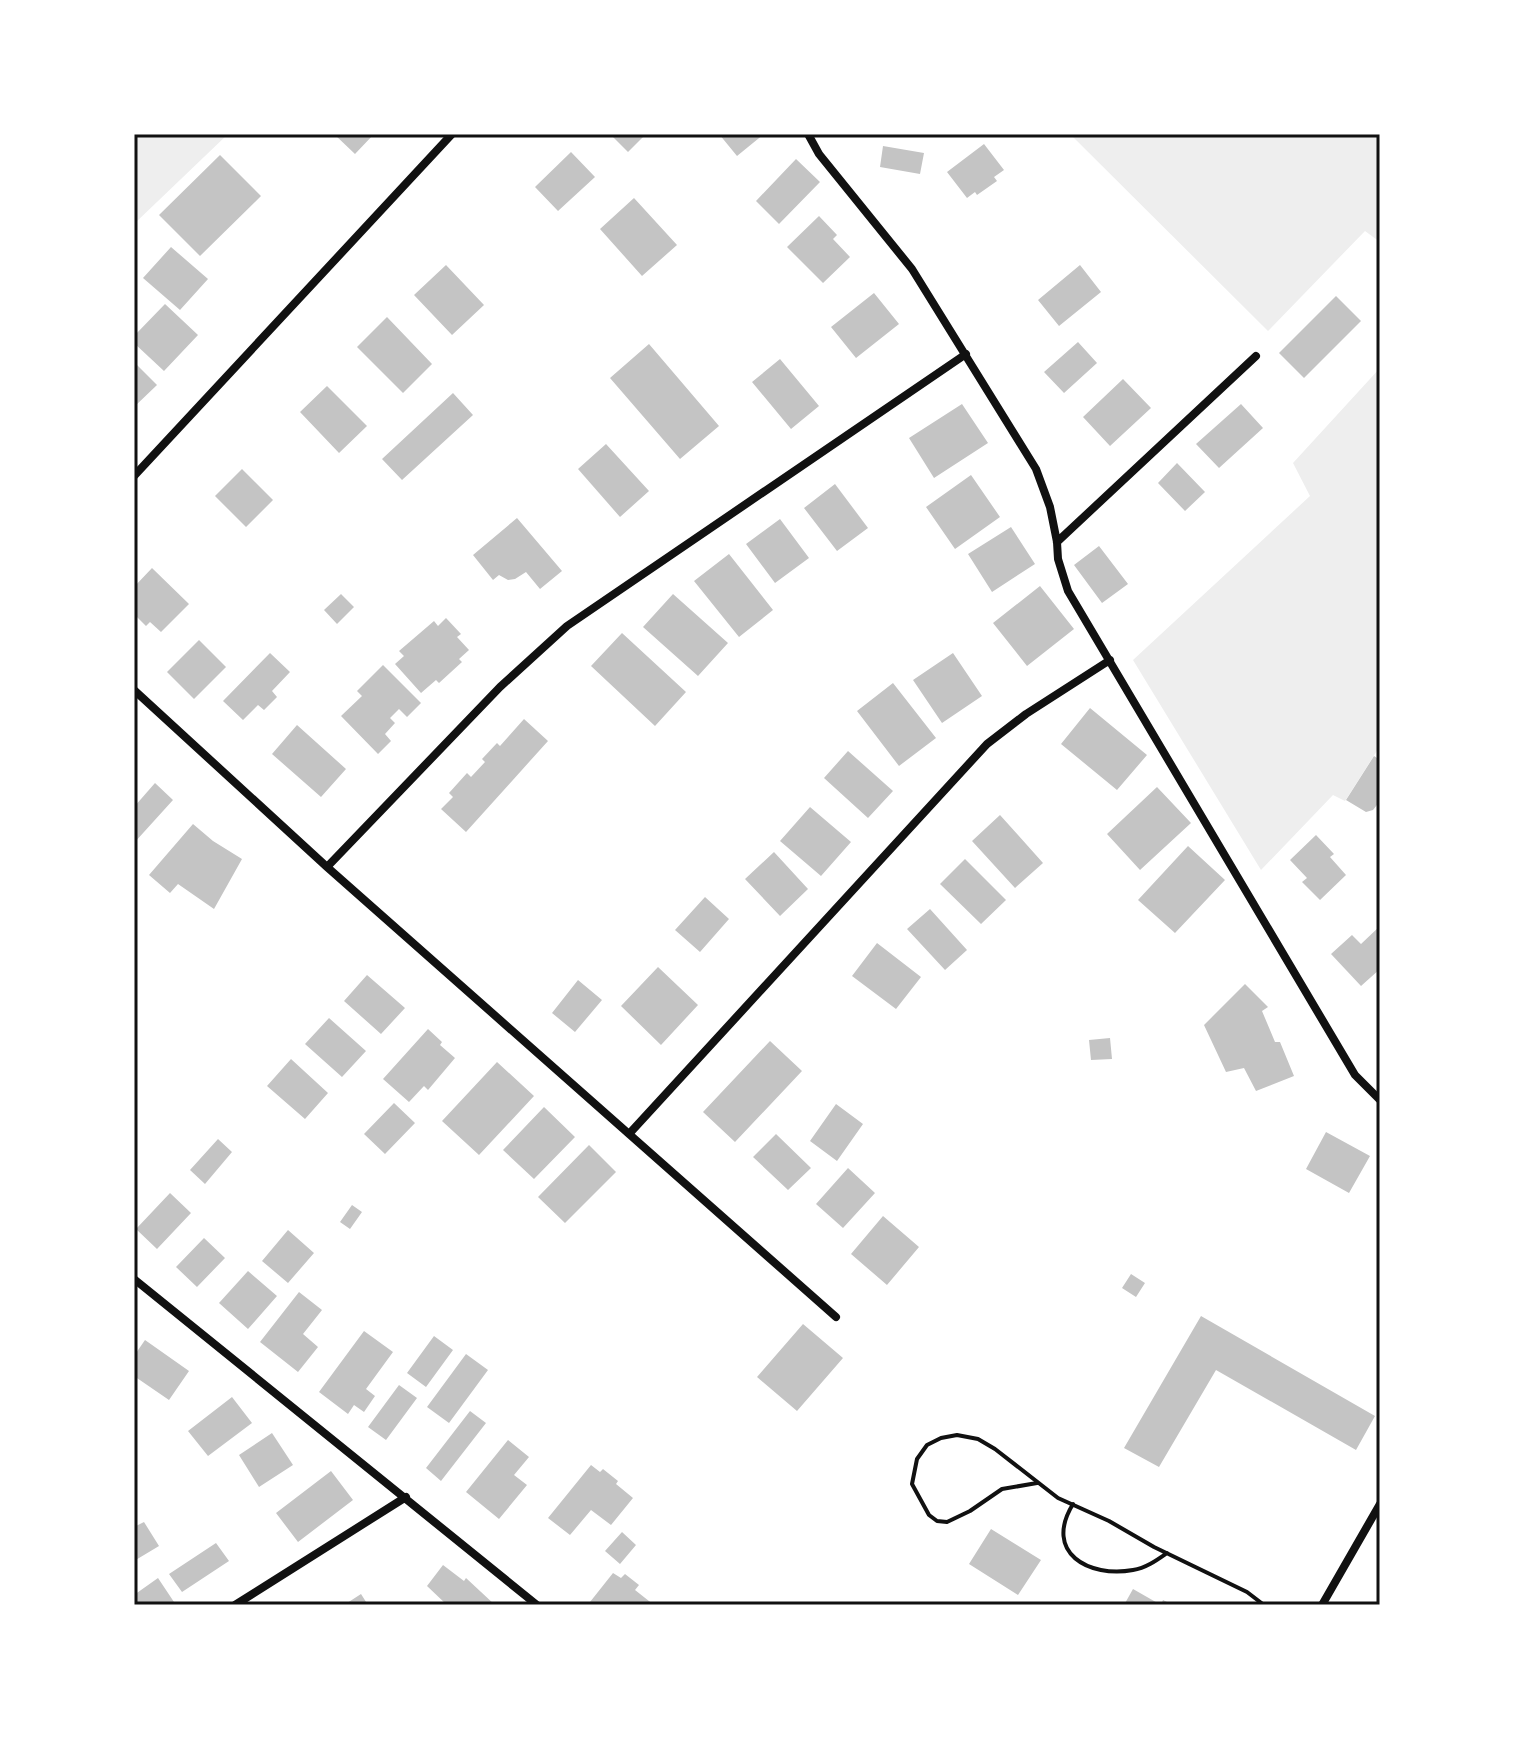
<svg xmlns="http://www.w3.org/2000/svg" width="1514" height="1739" font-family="Manrope,sans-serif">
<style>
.green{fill:#eee}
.building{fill:#c4c4c4}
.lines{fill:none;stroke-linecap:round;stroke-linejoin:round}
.path{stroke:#111;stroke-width:4}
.minor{stroke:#111;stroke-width:8}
.neatline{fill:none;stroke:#111;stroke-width:3}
</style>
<rect width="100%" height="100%" fill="#fff"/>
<path class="green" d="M134,134h94l-94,90z
M1070,134h310v108l-15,-11 -97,100z
M1380,368v378l-35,55 -12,-6 -72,75 -128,-210 177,-164 -17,-33z"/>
<path class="building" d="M334,134h40l-19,20z
M610,134h36l-18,18z
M719,134h45l-27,22z
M984,144l20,26 -10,7 3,4 -20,14 -2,-3 -8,6 -20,-26z
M883,146l41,7 -4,21 -40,-7z
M571,152l24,25 -37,34 -23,-24z
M220,155l41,41 -61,60 -41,-41z
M796,159l24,23 -41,42 -23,-23z
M634,198l43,47 -35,31 -42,-47z
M819,216l18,19 -4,4 17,18 -27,26 -36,-36z
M171,247l37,32 -28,31 -37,-32z
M446,265l38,40 -32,30 -38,-40z
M1080,265l21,27 -42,34 -21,-26z
M874,293l25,31 -43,34 -25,-31z
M1336,296l25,25 -57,57 -25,-25z
M165,304l33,31 -34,36 -30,-28v-7z
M387,317l45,47 -29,29 -46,-46z
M1078,342l19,21 -33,30 -20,-21z
M649,344l70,82 -39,33 -70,-81z
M780,359l39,47 -28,23 -39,-47z
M134,362l23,23 -23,22z
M1123,379l28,29 -41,38 -27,-29z
M327,386l40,40 -28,27 -39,-41z
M453,393l20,22 -71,65 -20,-21z
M962,404l26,39 -54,35 -25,-40z
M1241,404l22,24 -44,40 -23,-24z
M606,444l43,47 -29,26 -42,-48z
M1177,463l28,29 -20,19 -27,-28z
M242,469l31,31 -27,27 -31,-31z
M971,475l29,42 -45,32 -29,-42z
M835,484l33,44 -31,23 -33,-43z
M517,518l45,53 -22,18 -14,-17 -11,7 -7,1 -9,-5 -6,5 -20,-25z
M780,519l29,39 -34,25 -29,-39z
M1011,527l24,37 -43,28 -24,-38z
M1099,546l29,38 -26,19 -28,-38z
M729,554l44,56 -34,27 -45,-56z
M152,568l37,36 -28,28 -11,-10 -4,4 -12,-12v-27z
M1040,586l34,43 -47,37 -34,-43z
M341,594l13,13 -17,17 -13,-14z
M673,594l55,49 -30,33 -55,-49z
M446,618l15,16 -4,3 12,13 -10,9 3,3 -23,21 -3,-3 -15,13 -26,-29 9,-8 -5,-5 35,-30 4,5z
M622,633l64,59 -31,34 -64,-60z
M199,640l27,27 -32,32 -27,-27z
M270,653l20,19 -18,19 5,6 -13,13 -6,-5 -15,15 -20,-19z
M953,653l29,43 -40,27 -29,-43z
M383,665l38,38 -14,14 -8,-8 -9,9 5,5 -10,11 6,7 -13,13 -37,-38 21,-20 -5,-5z
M893,683l43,55 -37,28 -42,-55z
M1090,708l57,47 -30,35 -56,-46z
M524,719l24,22 -82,91 -25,-23 12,-12 -4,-4 18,-20 4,4 14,-15 -3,-3 15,-16 3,3z
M297,725l49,44 -25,28 -49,-43z
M848,751l45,40 -25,27 -44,-40z
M1374,756l6,4v41l-7,9 -7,2 -20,-12z
M155,783l18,17 -39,43v-36z
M1157,787l34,36 -51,47 -33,-36z
M810,807l41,35 -30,34 -41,-35z
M1000,815l43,48 -28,25 -43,-47z
M193,824l20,17 29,18 -28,50 -36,-25 -8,9 -21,-18z
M1316,835l18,19 -4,3 16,18 -26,25 -18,-18 5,-4 -17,-18z
M1188,846l37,34 -50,53 -37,-33z
M774,852l34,37 -28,27 -35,-37z
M965,859l41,41 -25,24 -41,-40z
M705,897l24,22 -29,33 -25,-22z
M930,909l37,41 -22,20 -38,-41z
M1380,926v43l-19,17 -30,-32 21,-19 9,9z
M877,943l44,34 -25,32 -44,-33z
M658,967l40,38 -37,40 -40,-39z
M367,975l38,33 -24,26 -37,-33z
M578,980l24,20 -27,32 -23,-19z
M1245,984l23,23 -6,4 13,31h5l14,34 -38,15 -12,-23 -18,4 -22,-47z
M329,1018l37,33 -24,26 -37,-33z
M428,1029l14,13 -2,3 15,13 -27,32 -4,-4 -15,16 -26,-23z
M1110,1038l2,21 -21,1 -2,-20z
M770,1041l32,30 -67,71 -32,-30z
M291,1059l37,34 -23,26 -38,-33z
M497,1062l37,34 -55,59 -37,-34z
M394,1103l21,20 -30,31 -21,-20z
M836,1104l27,20 -26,37 -27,-20z
M544,1107l31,30 -41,42 -31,-29z
M1326,1132l44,24 -21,37 -43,-24z
M776,1134l35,34 -23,22 -35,-33z
M218,1139l14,13 -27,32 -15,-14z
M589,1145l27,27 -51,51 -27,-26z
M848,1168l27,25 -32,35 -27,-24z
M170,1193l21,20 -34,36 -21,-20z
M352,1205l10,7 -12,17 -10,-7z
M883,1216l36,31 -32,38 -36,-31z
M288,1230l26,23 -26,30 -26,-22z
M204,1238l21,20 -28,29 -21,-20z
M248,1271l29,25 -29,33 -29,-26z
M1131,1274l14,9 -9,14 -14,-9z
M299,1292l23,18 -19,24 15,13 -20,25 -38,-30z
M1201,1316l174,100 -19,34 -140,-80 -57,97 -35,-19z
M803,1324l40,34 -46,53 -40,-34z
M364,1331l29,21 -27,37 9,7 -11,16 -10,-7 -6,9 -29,-22z
M434,1336l19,14 -27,37 -19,-14z
M145,1340l44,31 -20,29 -35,-24v-20z
M466,1354l22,16 -39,53 -22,-16z
M399,1385l18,13 -31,42 -18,-13z
M232,1397l20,26 -44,33 -20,-25z
M470,1411l16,12 -45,58 -15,-13z
M272,1433l21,32 -34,22 -20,-32z
M508,1440l21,17 -15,18 13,10 -28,34 -33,-27z
M591,1465l9,7 3,-3 15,12 -2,3 17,14 -22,27 -20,-15 -21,25 -22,-17z
M331,1471l22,29 -55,42 -22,-29z
M144,1522l15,24 -25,15v-34z
M991,1529l50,31 -23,35 -49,-31z
M622,1532l14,13 -16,19 -15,-13z
M216,1543l13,18 -47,31 -13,-18z
M443,1565l21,16 2,-3 29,27h-48l-20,-19z
M613,1573l8,5 4,-4 14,11 -4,5 19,15h-60l-4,-3z
M158,1578l18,27h-42v-10z
M1133,1589l28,16 2,-5 10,5h-49z
M361,1594l7,11h-24z"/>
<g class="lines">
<path class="path" d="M1037,1483l-35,6 -32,22 -23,11 -10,-1 -8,-6 -17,-31 5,-25 10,-14 14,-7 16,-3 21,4 17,10 63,49 51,23 45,26 93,45 17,13
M1073,1504c-30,49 16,74 60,66 13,-2 24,-10 34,-17"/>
<path class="minor" d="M808,134l11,20 93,115 124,200 14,38 7,35 1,17 10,32 287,484 25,25
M134,476l318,-342
M1057,542l199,-186
M134,690l193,177 509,450
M327,867l173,-180 67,-61 399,-272
M629,1134l358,-390 39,-30 84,-54
M134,1279l403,326
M235,1605l171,-108
M1322,1605l58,-101"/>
</g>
<rect width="1514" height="1739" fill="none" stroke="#ffffff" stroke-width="272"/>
<rect x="136" y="136" width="1242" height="1467" class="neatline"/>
</svg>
